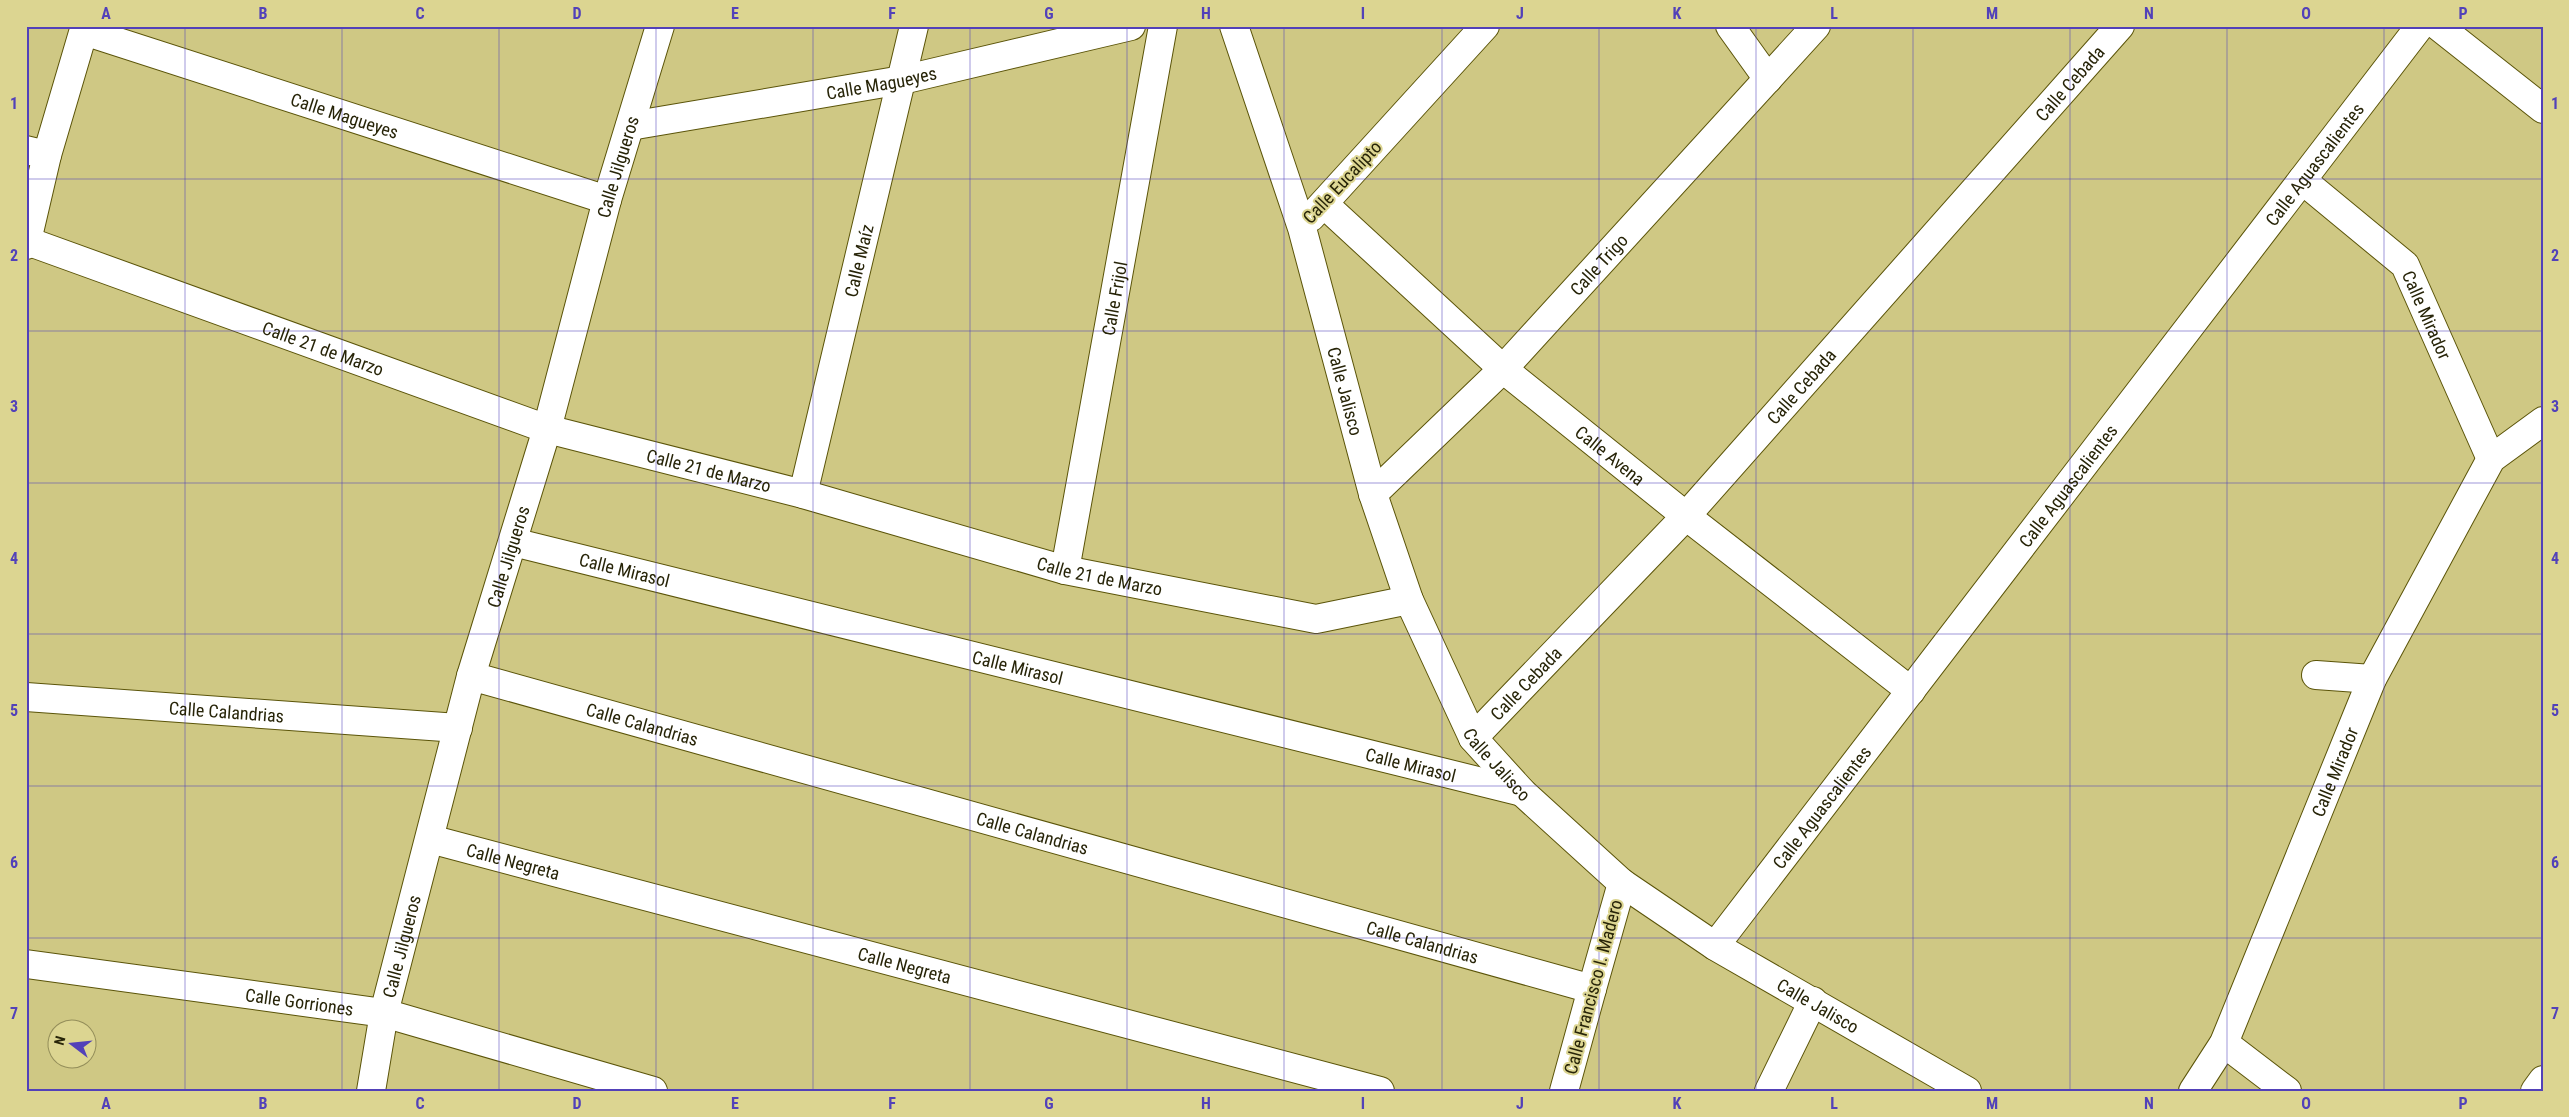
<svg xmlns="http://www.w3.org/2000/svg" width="2569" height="1117" font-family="'Roboto Condensed',sans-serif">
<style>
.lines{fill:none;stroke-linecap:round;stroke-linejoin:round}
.street-casing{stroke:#5b5409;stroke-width:30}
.secondary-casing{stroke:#5b5409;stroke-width:30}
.street{stroke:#fff;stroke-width:28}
.secondary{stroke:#fff;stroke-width:28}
.grid{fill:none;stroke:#5241b9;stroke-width:1;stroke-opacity:0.55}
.labels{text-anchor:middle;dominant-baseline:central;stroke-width:4;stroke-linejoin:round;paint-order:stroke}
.street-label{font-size:18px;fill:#272408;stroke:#dcd591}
.neatline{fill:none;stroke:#5241b9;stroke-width:2}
.grid-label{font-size:16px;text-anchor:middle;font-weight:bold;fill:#5241b9}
</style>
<rect width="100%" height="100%" fill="#cfc884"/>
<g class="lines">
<g class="street-casing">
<g id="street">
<path id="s1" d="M1234,26l68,202 71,266 36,106 64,138 49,54 100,91 93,63 252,145"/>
<path d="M1730,26l38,53"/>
<path d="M2438,26l105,83"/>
<path id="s2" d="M84,31l523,169"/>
<path id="s3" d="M630,126l272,-46 229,-54"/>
<path d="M26,150l21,5"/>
<path id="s4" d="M2302,180l103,85 86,194"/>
<path id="s5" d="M1324,204l179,165 183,147 225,175"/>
<path d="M1311,217l174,-191"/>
<path id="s6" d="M27,241l520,188 256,65 262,76 251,49 93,-19"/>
<path id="s7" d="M803,494l111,-468"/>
<path id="s8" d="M1373,494l130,-125 313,-343"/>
<path id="s9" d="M513,542l1009,250"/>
<path id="s10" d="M1065,570l98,-544"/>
<path d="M2316,675l56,4"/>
<path id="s11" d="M471,676l76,-247 60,-229 53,-174"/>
<path id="s12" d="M1473,738l213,-222 434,-490"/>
<path id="s13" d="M430,839l950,252"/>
<path id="s14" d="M1715,946l705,-920"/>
<path id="s15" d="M26,964l358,49 269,78"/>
<path d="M1592,989l30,-106"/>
<path d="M2224,1043l63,48"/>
<path d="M1769,1091l44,-90"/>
<path id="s16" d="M2193,1091l31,-48 148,-364 119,-220 52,-38"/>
<path d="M2535,1091l8,-11"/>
</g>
</g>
<g class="secondary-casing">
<g id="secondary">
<path d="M26,245l21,-90 38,-129"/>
<path id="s17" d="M26,697l432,31"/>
<path id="s18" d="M371,1091l13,-78 87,-337 1121,313 -28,102"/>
</g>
</g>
<use href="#street" class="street"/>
<use href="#secondary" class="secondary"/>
</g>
<path class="grid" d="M185,26v1065M342,26v1065M499,26v1065M656,26v1065M813,26v1065M970,26v1065M1127,26v1065M1284,26v1065M1442,26v1065M1599,26v1065M1756,26v1065M1913,26v1065M2070,26v1065M2227,26v1065M2384,26v1065M26,179h2517M26,331h2517M26,483h2517M26,634h2517M26,786h2517M26,938h2517"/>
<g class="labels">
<g class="street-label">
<text stroke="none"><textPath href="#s3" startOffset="255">Calle Magueyes</textPath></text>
<text stroke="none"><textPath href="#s12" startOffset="886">Calle Cebada</textPath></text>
<text stroke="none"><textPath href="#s2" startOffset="274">Calle Magueyes</textPath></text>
<text stroke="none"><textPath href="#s14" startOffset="985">Calle Aguascalientes</textPath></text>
<text stroke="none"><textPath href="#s11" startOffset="530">Calle Jilgueros</textPath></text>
<text transform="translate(1342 182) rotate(-47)">Calle Eucalipto</text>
<text stroke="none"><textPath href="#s7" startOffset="240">Calle Maíz</textPath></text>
<text stroke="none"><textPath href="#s8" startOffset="322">Calle Trigo</textPath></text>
<text stroke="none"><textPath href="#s10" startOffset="276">Calle Frijol</textPath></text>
<text stroke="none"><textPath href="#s4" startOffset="188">Calle Mirador</textPath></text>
<text stroke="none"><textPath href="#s6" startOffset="315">Calle 21 de Marzo</textPath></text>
<text stroke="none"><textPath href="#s12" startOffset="481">Calle Cebada</textPath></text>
<text stroke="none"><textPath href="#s1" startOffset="382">Calle Jalisco</textPath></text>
<text stroke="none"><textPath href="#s5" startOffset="381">Calle Avena</textPath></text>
<text stroke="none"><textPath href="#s6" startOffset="720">Calle 21 de Marzo</textPath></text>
<text stroke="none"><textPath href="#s14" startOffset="580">Calle Aguascalientes</textPath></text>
<text stroke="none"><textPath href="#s11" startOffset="125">Calle Jilgueros</textPath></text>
<text stroke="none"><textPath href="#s9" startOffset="115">Calle Mirasol</textPath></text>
<text stroke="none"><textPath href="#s6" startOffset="1125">Calle 21 de Marzo</textPath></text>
<text stroke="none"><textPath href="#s9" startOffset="520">Calle Mirasol</textPath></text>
<text stroke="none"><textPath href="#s12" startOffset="76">Calle Cebada</textPath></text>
<text stroke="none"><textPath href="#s17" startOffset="201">Calle Calandrias</textPath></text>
<text stroke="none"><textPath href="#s18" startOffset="605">Calle Calandrias</textPath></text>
<text stroke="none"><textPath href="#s1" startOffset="788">Calle Jalisco</textPath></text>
<text stroke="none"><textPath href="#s9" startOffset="925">Calle Mirasol</textPath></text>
<text stroke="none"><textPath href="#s16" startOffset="350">Calle Mirador</textPath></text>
<text stroke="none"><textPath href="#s14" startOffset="175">Calle Aguascalientes</textPath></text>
<text stroke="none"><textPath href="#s18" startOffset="1010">Calle Calandrias</textPath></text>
<text stroke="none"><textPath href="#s13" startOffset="86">Calle Negreta</textPath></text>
<text stroke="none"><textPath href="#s18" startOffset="1415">Calle Calandrias</textPath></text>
<text stroke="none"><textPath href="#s18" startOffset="148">Calle Jilgueros</textPath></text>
<text stroke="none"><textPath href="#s13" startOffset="491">Calle Negreta</textPath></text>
<text transform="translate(1593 987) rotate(-75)">Calle Francisco I. Madero</text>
<text stroke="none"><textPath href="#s15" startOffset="276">Calle Gorriones</textPath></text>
<text stroke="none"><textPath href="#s1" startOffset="1192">Calle Jalisco</textPath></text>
</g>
</g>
<rect width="2569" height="1117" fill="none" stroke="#dcd591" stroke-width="55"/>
<g transform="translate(72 1044) rotate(286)"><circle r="24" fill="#dcd591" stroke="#948e5a"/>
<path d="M0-4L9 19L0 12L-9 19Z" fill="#5241b9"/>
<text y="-8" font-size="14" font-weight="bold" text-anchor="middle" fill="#272408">N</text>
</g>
<rect x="28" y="28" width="2514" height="1062" class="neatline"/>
<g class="grid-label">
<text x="106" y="19">A</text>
<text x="263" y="19">B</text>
<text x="420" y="19">C</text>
<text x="577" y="19">D</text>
<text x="735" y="19">E</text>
<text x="892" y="19">F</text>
<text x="1049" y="19">G</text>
<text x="1206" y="19">H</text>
<text x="1363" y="19">I</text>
<text x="1520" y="19">J</text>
<text x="1677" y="19">K</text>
<text x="1834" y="19">L</text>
<text x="1992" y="19">M</text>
<text x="2149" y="19">N</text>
<text x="2306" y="19">O</text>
<text x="2463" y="19">P</text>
<text x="14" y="109">1</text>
<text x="2555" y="109">1</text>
<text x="14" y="261">2</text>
<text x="2555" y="261">2</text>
<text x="14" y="412">3</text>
<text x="2555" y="412">3</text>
<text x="14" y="564">4</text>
<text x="2555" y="564">4</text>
<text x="14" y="716">5</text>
<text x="2555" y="716">5</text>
<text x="14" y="868">6</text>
<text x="2555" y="868">6</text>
<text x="14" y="1019">7</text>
<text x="2555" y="1019">7</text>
<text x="106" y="1109">A</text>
<text x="263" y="1109">B</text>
<text x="420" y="1109">C</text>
<text x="577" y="1109">D</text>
<text x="735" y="1109">E</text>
<text x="892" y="1109">F</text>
<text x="1049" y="1109">G</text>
<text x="1206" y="1109">H</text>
<text x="1363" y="1109">I</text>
<text x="1520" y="1109">J</text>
<text x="1677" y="1109">K</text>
<text x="1834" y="1109">L</text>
<text x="1992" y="1109">M</text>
<text x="2149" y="1109">N</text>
<text x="2306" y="1109">O</text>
<text x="2463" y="1109">P</text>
</g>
</svg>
